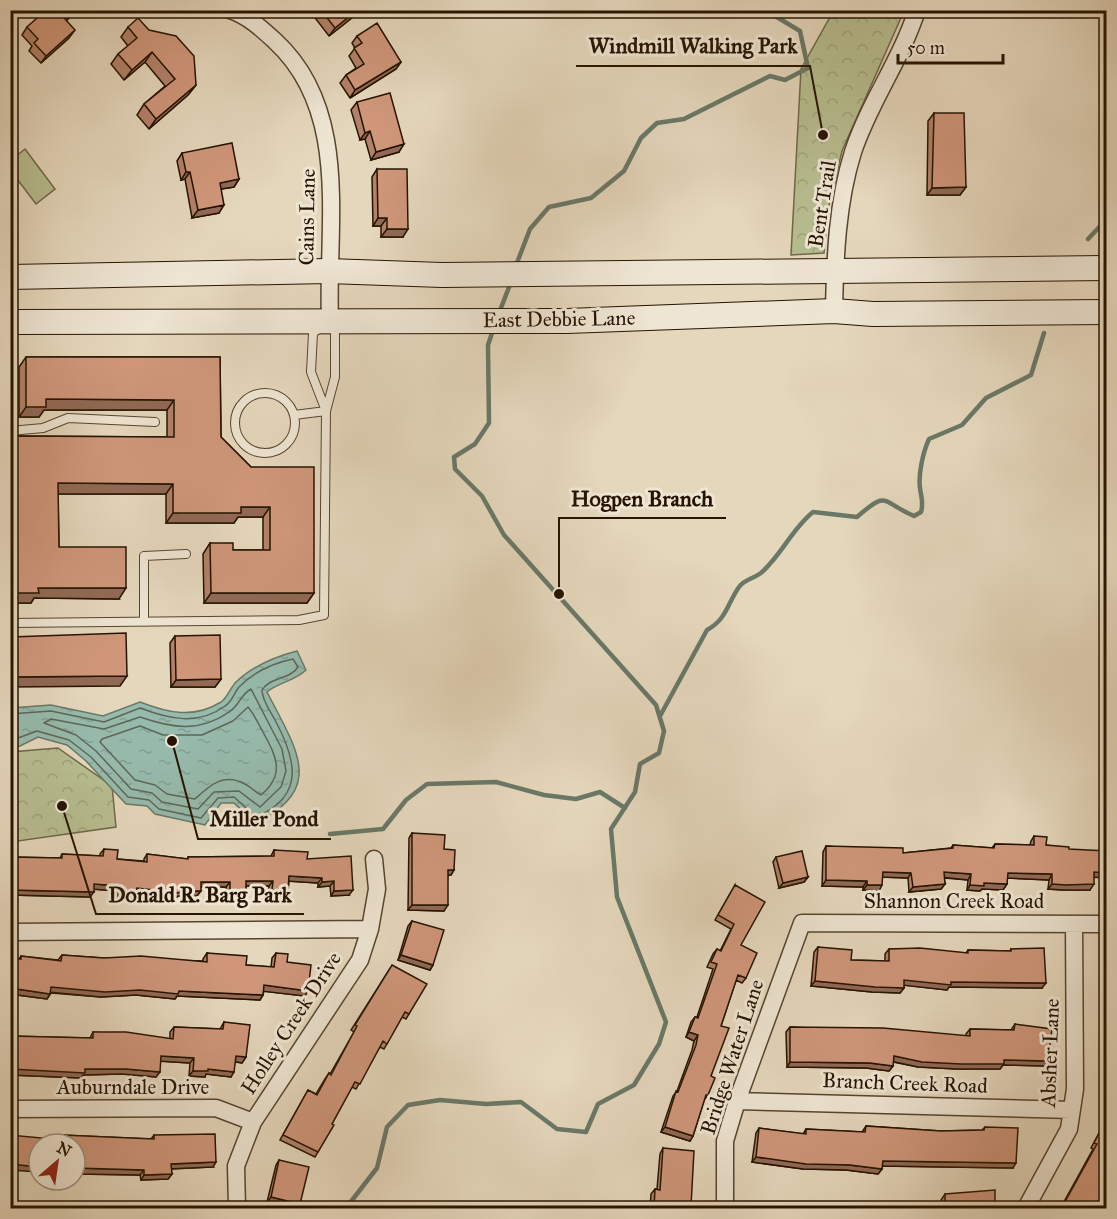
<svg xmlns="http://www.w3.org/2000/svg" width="1117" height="1219" font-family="'IM FELL Great Primer',serif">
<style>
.park{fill:url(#park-crowns);stroke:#6e6848;stroke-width:1.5}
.pitch{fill:#b7bd8f;stroke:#6e6848;stroke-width:1.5}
.water{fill:url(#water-ripples);stroke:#697867;stroke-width:1.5}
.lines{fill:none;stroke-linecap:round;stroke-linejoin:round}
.shore{stroke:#5e6756;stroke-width:1.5}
.stream{stroke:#697867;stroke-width:4.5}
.lane-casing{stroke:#56452f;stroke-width:10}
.street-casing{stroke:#56452f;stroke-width:19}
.secondary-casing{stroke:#261400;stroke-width:26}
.lane{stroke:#eee5d3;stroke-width:8}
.street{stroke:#eee5d3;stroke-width:16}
.secondary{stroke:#eee5d3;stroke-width:24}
.wall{fill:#b28169;stroke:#261400;stroke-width:1.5}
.shaded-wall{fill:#916955;stroke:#261400;stroke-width:1.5}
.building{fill:#cf967a;stroke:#261400;stroke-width:1.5}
.labels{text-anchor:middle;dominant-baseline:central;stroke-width:6;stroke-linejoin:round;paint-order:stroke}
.street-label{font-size:21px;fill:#261400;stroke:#eee5d3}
.leader{fill:none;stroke:#261400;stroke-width:2}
.callout-dot{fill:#261400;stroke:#eee5d3;stroke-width:2}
.callout-label{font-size:22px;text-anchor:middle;font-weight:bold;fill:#261400;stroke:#eee5d3;stroke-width:6;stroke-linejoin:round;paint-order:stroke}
</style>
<defs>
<pattern id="park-crowns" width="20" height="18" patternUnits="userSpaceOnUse" patternTransform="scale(1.5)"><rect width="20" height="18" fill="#b7bd8f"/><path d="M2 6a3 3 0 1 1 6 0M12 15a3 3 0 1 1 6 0" fill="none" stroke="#9da27a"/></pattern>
<pattern id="water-ripples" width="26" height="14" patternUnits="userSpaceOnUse" patternTransform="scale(1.5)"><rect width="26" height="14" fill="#96baac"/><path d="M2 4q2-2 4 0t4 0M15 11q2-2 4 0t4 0" fill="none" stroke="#819f92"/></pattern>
</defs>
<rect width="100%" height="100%" fill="#e5d7bc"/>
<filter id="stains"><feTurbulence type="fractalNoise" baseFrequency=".00333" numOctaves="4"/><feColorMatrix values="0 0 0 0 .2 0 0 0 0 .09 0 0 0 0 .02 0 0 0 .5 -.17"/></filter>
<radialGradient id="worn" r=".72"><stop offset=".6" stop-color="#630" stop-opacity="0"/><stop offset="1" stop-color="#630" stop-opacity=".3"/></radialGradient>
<path class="park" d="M834,10l70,1 -62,140 -14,58 -4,44 -33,2 10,-186z
M58,748l54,38 4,41 -105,15 -1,-90z"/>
<path class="pitch" d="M25,149l30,40 -19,15 -25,-33v-11z"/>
<path class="water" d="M297,651l9,19c-11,11 -27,12 -39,22 32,62 61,100 -22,136l1,-14 -12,-11h-13l-16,22 -50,-11 -8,-8 -21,-2 -40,-43 -19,-16 -29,-8 -18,9 -9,1v-39l40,-3 52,11 37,-14c28,11 54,17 81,0 6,-4 9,-13 14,-19 17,-17 39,-26 62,-32z"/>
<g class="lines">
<path class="shore" d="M251,689l31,60 4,22 -5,16 -21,20 -21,-16 -25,1 -16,17 -36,-7 -10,-9 -21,-4 -35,-38 -20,-16 -32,-12 7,-4 53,10 36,-12c32,11 59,16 89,-5 10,-6 12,-18 22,-23z
M248,707c6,7 10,16 15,25 13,24 23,42 -2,63 -6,-3 -10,-8 -16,-11 -22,-12 -36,2 -50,15l-28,-5 -12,-9 -20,-5 -35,-38 2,-3 38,-13 23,9h39l31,-14z
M10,714l41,-3 53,11 36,-14c29,11 58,18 85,-2 7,-4 9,-13 14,-19 14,-14 34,-24 54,-28l5,8c-7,12 -28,10 -36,23 0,10 8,21 13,30 21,39 31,76 -19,97l-22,-20 -16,1 -17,20 -42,-9 -10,-9 -21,-3 -37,-40 -22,-17 -32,-9 -27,10"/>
<path class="stream" d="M1088,239l18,-19
M515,268l15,-39 19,-22 42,-9 33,-27 17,-33 16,-15 27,-4 86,-43 15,4 23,-12 -8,-37 -35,-21
M499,313l12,-31
M660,716l47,-86c20,-11 20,-26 32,-43 5,-8 17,-9 23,-15 20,-18 30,-43 51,-60l44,5c32,-28 24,-15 57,-1l7,-4c3,-11 0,-14 -1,-24 -2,-13 3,-36 9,-49l33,-14 24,-27 45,-23 13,-42
M330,834l53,-5 23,-29 21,-16 69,-2 48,13 32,4 24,-7 25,16
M346,1208l31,-40 10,-41 21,-22 32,-5 46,4 35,-2 36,27 29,3 12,-28 36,-19 25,-41 7,-22 -49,-125 -6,-68 24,-37 5,-28 19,-11 5,-22 -8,-26 -152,-170 -22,-39 -27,-27 -1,-12 21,-13 14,-21 -1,-78 5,-15"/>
<g class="lane-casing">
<path id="lane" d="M320,328l-7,5 -2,39 15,39
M235 423a30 30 0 1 1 60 0a30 30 0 1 1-60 0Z
M294,415l32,-4
M10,431l33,-3 25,-10 87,4
M144,622v-66l42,-2
M10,623l289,-3 25,-5 2,-204 9,-34v-44l-4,-10"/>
</g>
<g class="street-casing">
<path id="street" d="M230,10c18,6 32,19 45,31 77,71 51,186 55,279
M834,311c1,-53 3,-108 19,-159 16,-49 48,-92 64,-142
M10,932l360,-3
M737,1101l335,9
M10,1109l206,-1 37,14
M237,1208l-1,-42 17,-44 107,-162 10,-31 7,-40 -3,-30
M725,1208v-67l12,-40 65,-178 304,1
M1026,1208l43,-79 6,-40 -1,-165"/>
</g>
<g class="secondary-casing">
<path id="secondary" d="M10,277l318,-6 114,4 664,-7
M10,322l557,-1 267,-10 39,3 233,-2"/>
</g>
<use href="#lane" class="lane"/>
<use href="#street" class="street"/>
<use href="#secondary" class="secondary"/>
</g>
<path class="wall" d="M44,10h34l-12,11 3,17 -28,25 -12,-12 3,-5 -10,-11 5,-8 18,-15z
M309,10h48l-4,7 -24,19z
M128,27l68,58 -8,10 -39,34 -12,-14 7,-11 21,-18 -20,-24 -21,18 -13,-16 7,-10 10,-8 -7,-9z
M357,36l44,26 -5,7 -46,29 -10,-15 6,-8 10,-7 -7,-12 6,-8 -3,-5z
M357,102l42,50 -28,8 -6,-21 -5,1 -9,-30z
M934,113l32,74 -6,8h-33l1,-74z
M182,153l57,26 -5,8 -13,2 -2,24 -27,5 -7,-39 -4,1 -4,-19z
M377,169l26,68h-22v-11h-8l-1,-49z
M26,357h194l1,80 30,30 63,126 -7,10h-103l-1,-49 7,-11 23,7h30v-33h-25l-4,6h-68v-29h-108l1,53 60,52 -85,-1 -3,5h-21v-158l6,-9 151,1v-27h-123l-5,7h-20v-50z
M175,636l46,43 -6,8h-44l-1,-44z
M412,833l32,16 10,21 -3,5h-3l-4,36 -36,-1 1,-72z
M1034,836l12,9 23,4 25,29 -4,12h-27l-15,-1 1,-9 -42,-2v6l-4,6 -21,-1 -2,2 -13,-1 1,-10 -24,-2 1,6 -4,5 -32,3 -1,-14 -26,-1 -3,14 -16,-1v-3l-41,-1 1,-34 3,-6 77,7 48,-5 2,-3 39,3 3,-4 35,1 1,-4z
M104,849l13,10 27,2v-2l3,-5 40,5 1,-2 83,-1 3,-6 33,9 42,36 -18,1 -1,-10 -12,1v-4l-29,-2 -1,10 -3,5 -17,-1 1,-9h-23v6l-4,5h-16v-10h-25l-4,9h-19l-2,2 -40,-4 -3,4 -17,-1 1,-6 -23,-2 -4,8 -80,-2v-38l50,1 2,-4 38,2v-2z
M776,857l32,20 -4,5 -25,6 -6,-26z
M735,885l6,60 5,33 -4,5 -6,-3 -15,46 -10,50 -3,19 -4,5 -11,36 -3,5 -29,-9 12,-36 4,-5 15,-41 2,-9 -8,-4 5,-15 4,-5h2l16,-48 -6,-2 6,-13 4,-5 3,2 11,-22 -16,-9z
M412,921l21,44 -3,5 -32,-10 10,-34z
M1107,944v79h-1l-1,-77z
M818,947l33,13 34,1v-7l4,-5 77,4 2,-3 42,1 1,-2 31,39 -93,-1 -2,3 -43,-5v3l-4,5 -28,-1 -61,-6 3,-34z
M207,953l39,12 25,2 1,-9 4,-5 11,9 18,34 -41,-5 -1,4 -3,5 -83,-4 -2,3 -39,-4 -35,2 -50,-4 -4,6 -37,-5v-35h9l2,-3 37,4 4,-5 42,3 99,3v-2z
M389,970l20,44 -3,5 -4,-2 -18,32 -4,-2 -24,42 -4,-2 -20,37 -14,28 -3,5 -35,-17 28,-50 8,4 9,-15 4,-6 1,1 24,-42 -3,-2z
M224,1022l22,35 -4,6 -7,-1 -4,15 -25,-3 -1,3 -16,-1 1,-13 -30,-2 -4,16 -34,-3 -39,1 -2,3 -71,-3v-39l80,2 3,-6 77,7v-7l4,-5 46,2z
M1015,1024l30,42 -42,-1 -3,4h-43l-39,-2 -25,-5v4l-4,5 -23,-3 -79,-1 -1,-35 4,-5 176,9v-2l4,-5 41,1z
M1107,1045v19h-2l-1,-16z
M1107,1082v20h-5l2,-16z
M1104,1124l3,1v76l-2,3 -5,-3 -4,8h-36l33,-60 -2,-1z
M866,1126l75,5 41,-1 3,-3 28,41 -131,-2v3l-4,5 -32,-4 -43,-1 -51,-7 4,-29 3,-5 44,6 3,-5 56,3z
M62,1135l89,4 3,-4 59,32 -42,2 1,5 -4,5 -27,1 -1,-5 -65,-1v-30l-16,-5z
M663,1148l28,58 -2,3h-39l1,-15 4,-5h2l3,-35z
M279,1160l21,44 -4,5 -29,-7 9,-37z
M945,1194l50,11 -3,4h-57l1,-2h5v-7z"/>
<path class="shaded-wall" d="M75,10h3l-19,17 6,-8z
M357,10l-4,7 -24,19 6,-8z
M960,10h76l-2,3h-41l-3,3 -32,-2z
M1085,10h22v4l-24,-1z
M75,30l-6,8 -28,25 5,-7z
M152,52l-7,10 -21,18 8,-10z
M401,62l-5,7 -46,29 5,-8z
M196,85l-8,10 -39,34 7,-10z
M370,131l-5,8 -5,1 5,-7z
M404,144l-5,8 -28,8 5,-8z
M186,172h4l-5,7 -4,1z
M239,179l-5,8 -19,3 5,-7z
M966,187l-6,8h-33l5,-7z
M224,205l-5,8 -27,5 6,-8z
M378,218h9l-6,8h-8z
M387,229h21l-5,8h-22z
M46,399l128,1 -7,10h-123l-5,7h-20l7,-10z
M58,483l115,1 -7,10h-115z
M241,507h29l-7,10h-25l-4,6h-68l7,-10z
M38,588h88l-7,11 -85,-1 -3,5h-21l7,-10z
M211,593h103l-7,10h-103z
M127,676l-7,10 -110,1v-10z
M221,679l-6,8h-44l5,-7z
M448,870h6l-3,5h-6z
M883,872l28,1 -3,5 -29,-1z
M944,872l27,2 -3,6 -28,-3z
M1094,872l13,1v5l-17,-1z
M1008,873l44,1 -3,6 -45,-2z
M289,876l33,2 -4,5 -32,-2z
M808,877l-4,5 -25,6 4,-5z
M826,880l41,1 -4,6 -41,-1z
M246,881h27l-4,5h-26z
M334,881l-4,5 -12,1 4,-5z
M201,882h29l-4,5h-29z
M984,883l23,1 -4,6 -21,-1 -2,2 -13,-1 3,-5z
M94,884l26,2 -3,5 -26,-2z
M945,884l-4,5 -32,3 4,-5z
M1052,884h42l-4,6h-27l-15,-1z
M867,885h15l-3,6 -16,-1z
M137,888l43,3h21l-4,5h-19l-2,2 -40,-4 -3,4 -17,-1 4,-5z
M10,890l84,2 -4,5 -80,-2z
M272,890l16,1 -3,5 -17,-1z
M353,890l-4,5 -18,1 3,-5z
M230,892h16l-4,5h-16z
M412,905h36l-4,6 -36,-1z
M401,955l32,10 -3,5 -32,-10z
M904,980l47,2 95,1 -4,5 -93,-1 -2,3 -46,-5z
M815,981l89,7 -4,5 -28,-1 -61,-6z
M264,985l44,6 -3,5 -45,-5z
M51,987l128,4 84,4 -3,5 -83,-4 -2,3 -39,-4 -35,2 -53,-5z
M10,988l40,6 -3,5 -37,-5z
M689,1032l9,3 -4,6 -8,-4z
M161,1056l33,2 -4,5 -33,-2z
M236,1056l10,1 -4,6 -10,-2z
M894,1056l110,4 44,1 -3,5 -42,-1 -3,4h-43l-39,-2 -28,-6z
M790,1062l80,1 23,3 -4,5 -23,-3 -79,-1z
M10,1069h116l34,3 -4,5 -34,-3 -39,1 -2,3 -71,-3z
M208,1069l26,3 -3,5 -25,-3 -1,3 -16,-1 4,-5z
M1106,1096h1v6h-5z
M665,1127l28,9 -3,5 -29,-9z
M756,1157l94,8 32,4 -4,5 -32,-4 -43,-1 -51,-7z
M883,1161l133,2 -3,5 -134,-2z
M216,1162l-3,5 -45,2 3,-5z
M10,1164l29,3v5l-29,-2z
M75,1168l69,2 -4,5 -65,-1z
M172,1174l-4,5 -27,1 3,-5z
M271,1197l29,7 -4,5h-2l-27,-7z
M970,1204l25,1 -3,4h-25z
M681,1205l10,1 -2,3h-11z"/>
<path class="building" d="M46,10h29l-10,9 10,11 -29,26 -12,-13 4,-4 -11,-12z
M321,10h36l-22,18z
M138,18l11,12 27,6 18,20 2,29 -40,34 -12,-15 31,-25 -23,-27 -20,18 -14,-16 19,-16 -9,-11z
M377,23l24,39 -46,28 -9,-15 18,-11 -10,-16 8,-5 -5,-7z
M390,93l14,51 -28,8 -6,-21 -5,2 -8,-31z
M934,113h30l2,74 -34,1z
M232,143l7,36 -19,4 4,22 -26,5 -8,-38h-4l-4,-19z
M377,169h30l1,60h-21v-11h-9z
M26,357h194l1,80 30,30h63v126h-103l-1,-50h23v7h37v-43h-29v6h-68v-29l-115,-1 1,64h67v41h-88l1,5h-22l-1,-157 158,1v-37l-128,-1v8h-20z
M126,633l1,43 -117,1v-40z
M220,635l1,44 -45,1 -1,-44z
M412,833l33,2 -1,14 11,1 -1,20h-6v35h-36z
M1034,836l13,1 -1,8 23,2v2l38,2v22l-13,-1v12l-28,1 -14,-1v-10l-44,-1 -1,11 -23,-1v3l-14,-1 1,-11 -27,-2 1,12 -32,3 -2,-14 -28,-1 -1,13h-15v-4l-41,-1v-34l77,2v5l50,-5v-3l41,3 1,-4 39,1z
M104,849l14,1 -1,9 30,3v-8l41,5v-2l86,-1v-6l34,2 -1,7 44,-3 2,34 -19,1v-10l-12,1v-4l-33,-2 -1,15 -16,-1 1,-9h-27v11h-16v-10h-29v9h-21v2l-43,-5 -1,5 -16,-1v-6l-26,-2v8l-84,-2v-33l52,1v-4l41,2z
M802,851l6,26 -25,6 -7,-26z
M735,885l30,17 -24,43 16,8 -11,25 -8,-3 -17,51 8,2 -18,48 4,2 -7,17h-2l-13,41 -28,-9 11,-36 2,1 18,-47 2,-10 -9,-3 6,-15 3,1 19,-54 -6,-2 6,-13 4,2 13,-27 -16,-9z
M412,921l32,9 -11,35 -32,-10z
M818,947l34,3 -1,10 38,1v-12l31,-1 48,5v-3l43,1v-2l33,-1 2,35 -95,-1v3l-47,-5v8l-29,-1 -60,-6z
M207,953l40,3 -1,9 28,2 2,-14 12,1 -1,8 24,3 -3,26 -44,-6 -1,10 -84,-4 -1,3 -38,-4 -35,2 -54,-5 -1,7 -40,-6v-29h11v-3l40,5 1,-6 42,3 37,-2 66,6z
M392,965l35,19 -18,30 -4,-2 -18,32 -4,-3 -23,43 -5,-2 -23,42 2,1 -16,27 -35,-17 25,-45 9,5 12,-22 2,2 26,-49 -2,-1z
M224,1022l26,3 -4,32 -10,-1 -2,16 -26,-3v2h-15l1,-13 -33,-2 -1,16 -34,-3h-41v4l-75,-4v-33l83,2v-6h33l47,7 1,-12 49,2z
M1015,1024l37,5 -4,32 -44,-1v4h-43l-39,-2 -28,-6 -1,10 -23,-3 -80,-1v-35l93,1 87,8v-7l44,1z
M1104,1124l3,1v72l-4,-1 -7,13h-35l36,-65 -3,-1z
M866,1126l75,5 43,-1 1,-3 33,1 -2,35 -133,-2 -1,8 -32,-4 -44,-1 -50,-7 3,-29 47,6v-5l59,3z
M215,1134l1,28 -45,2 1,10 -28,1v-5l-69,-2v-24h-36v23l-29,-3v-29l52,5v-5l92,4v-4z
M663,1148l31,3 -3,55 -10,-1v4h-27l1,-20 5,1z
M279,1160l30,7 -9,37 -29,-7z
M995,1190v15l-25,-1v5h-34v-2h9v-13z
M16,1205l12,1 -1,3h-11z
M73,1206l18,1v2h-18z"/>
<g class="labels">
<g class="street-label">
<text transform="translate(822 204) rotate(-81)">Bent Trail</text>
<text transform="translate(307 217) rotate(-89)">Cains Lane</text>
<text transform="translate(559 319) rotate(-1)">East Debbie Lane</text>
<text x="954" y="901">Shannon Creek Road</text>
<text transform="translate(291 1023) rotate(-57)">Holley Creek Drive</text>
<text transform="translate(1050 1053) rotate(-88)">Absher Lane</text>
<text transform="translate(732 1057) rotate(-72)">Bridge Water Lane</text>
<text transform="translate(905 1083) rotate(2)">Branch Creek Road</text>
<text x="133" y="1087">Auburndale Drive</text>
</g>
</g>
<path class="leader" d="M823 135L810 66H576M559 594L559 518H726M172 741L198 839H331M62 806L96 914H304"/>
<g class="callout-dot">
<circle cx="823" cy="135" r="6"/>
<circle cx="559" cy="594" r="6"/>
<circle cx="172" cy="741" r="6"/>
<circle cx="62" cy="806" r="6"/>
</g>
<g class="callout-label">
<text x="693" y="53">Windmill Walking Park</text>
<text x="642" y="506">Hogpen Branch</text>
<text x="264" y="826">Miller Pond</text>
<text x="200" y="902">Donald R. Barg Park</text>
</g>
<rect width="1117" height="1219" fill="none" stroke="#e5d7bc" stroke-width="36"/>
<rect x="12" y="12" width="1093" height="1195" fill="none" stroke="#261400" stroke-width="3"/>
<rect x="18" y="18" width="1081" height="1183" fill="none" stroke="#261400" stroke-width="1.5"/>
<g transform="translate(57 1162) rotate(29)"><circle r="28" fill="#eee5d3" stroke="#9e917f" stroke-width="1.5"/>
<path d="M0-4.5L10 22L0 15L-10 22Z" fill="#8f2418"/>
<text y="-9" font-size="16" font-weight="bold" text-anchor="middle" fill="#261400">N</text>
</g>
<path d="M898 54v9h105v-9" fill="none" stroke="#261400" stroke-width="3"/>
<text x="907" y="54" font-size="18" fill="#261400" stroke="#eee5d3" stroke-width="4.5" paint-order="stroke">50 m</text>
<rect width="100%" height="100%" filter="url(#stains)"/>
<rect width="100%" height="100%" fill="url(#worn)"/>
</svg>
